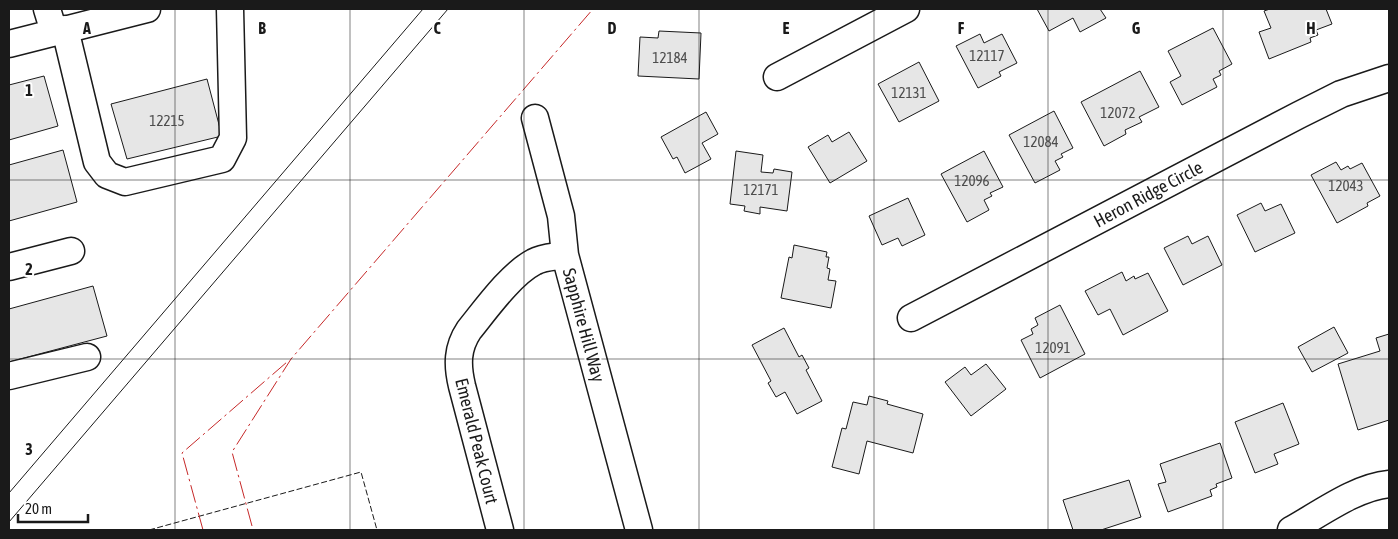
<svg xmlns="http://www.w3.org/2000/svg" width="1398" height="539" font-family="'Asap Condensed',sans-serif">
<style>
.building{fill:#e6e6e6;stroke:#1a1a1a}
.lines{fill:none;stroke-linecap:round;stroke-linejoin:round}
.minor-casing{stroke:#1a1a1a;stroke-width:29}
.minor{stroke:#fff;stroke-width:26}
.tram{stroke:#1a1a1a;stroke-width:1}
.fence{stroke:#1a1a1a;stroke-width:1;stroke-dasharray:6 2.5;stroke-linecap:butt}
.power{stroke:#c62828;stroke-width:1;stroke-dasharray:18 4 2.5 4;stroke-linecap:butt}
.grid{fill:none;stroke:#1a1a1a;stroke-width:1;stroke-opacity:0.55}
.labels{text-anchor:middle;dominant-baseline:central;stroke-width:4;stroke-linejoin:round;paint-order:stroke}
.number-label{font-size:15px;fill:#4d4d4d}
.street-label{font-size:18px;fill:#1a1a1a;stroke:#fff}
.grid-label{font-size:16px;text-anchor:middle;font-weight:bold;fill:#1a1a1a;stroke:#fff;stroke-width:4;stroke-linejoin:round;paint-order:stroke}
</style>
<rect width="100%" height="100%" fill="#fff"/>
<path class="building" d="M1037,9h63l6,9 -26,14 -7,-14 -24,13z
M1270,9h56l6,15 -16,6 2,5 -8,3 1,4 -42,17 -10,-27 12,-4 -7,-17z
M1213,28l19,36 -13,7 2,4 -8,4 4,8 -35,18 -12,-23 11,-6 -13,-25z
M659,31l42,2 -2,46 -61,-3 2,-39 18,1z
M980,34l4,9 18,-9 15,29 -18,9 2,4 -23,12 -22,-42z
M919,62l20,39 -40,21 -21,-38z
M1140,71l19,36 -20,10 3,5 -17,8 1,4 -22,12 -23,-44z
M44,76l14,50 -49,14v-55z
M207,79l15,57 -95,23 -16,-55z
M1054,111l19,37 -12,6 2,3 -8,4 5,9 -25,13 -26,-48z
M706,112l12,22 -16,9 9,16 -26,14 -8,-16 -4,2 -12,-22z
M849,132l18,29 -37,22 -22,-36 20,-12 4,7z
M63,150l14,52 -68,19v-56z
M736,151l27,4 -2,17 12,1 1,-4 18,3 -5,39 -27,-4v7l-16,-3 1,-5 -15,-2z
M984,151l19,36 -13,6 2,3 -8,4 5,10 -22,12 -26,-48z
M1336,162l5,8 7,-4 2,3 12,-6 18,33 -13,7 1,3 -31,17 -26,-48z
M908,198l17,37 -23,11 -4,-8 -16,7 -13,-29z
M1261,203l4,8 16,-7 14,29 -40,19 -18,-37z
M1188,236l4,8 16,-8 14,29 -39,20 -19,-37z
M794,245l33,7 -1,5h3l-2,11 3,1 -2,11 8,1 -5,27 -50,-10 8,-41 3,1z
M1122,272l4,9 8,-5 1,3 13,-6 20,38 -45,24 -13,-26 -12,6 -13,-24z
M93,286l14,50 -98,26v-53z
M1060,305l25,49 -45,24 -19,-38 12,-6 -2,-5 7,-4 -3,-7z
M1334,327l14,26 -36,19 -14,-25z
M784,328l15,29 3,-2 7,13 -3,2 16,31 -25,13 -12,-22 -9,5 -8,-14 3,-2 -19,-36z
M1389,334v86l-31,10 -20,-66 42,-13 -4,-13z
M986,364l20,25 -35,27 -26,-34 20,-15 6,8z
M869,396l19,5 -1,3 36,10 -10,39 -46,-12 -8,33 -27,-7 10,-39 4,1 7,-27 14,3z
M1283,403l16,41 -25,10 4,10 -23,9 -20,-51z
M1220,443l12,35 -16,6 1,3 -7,3 2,6 -44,16 -10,-28 8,-2 -6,-18z
M1129,480l12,37 -40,13h-28l-10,-30z"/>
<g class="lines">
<g class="minor-casing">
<path id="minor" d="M47,9l7,23
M65,29l32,133 10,13 18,7 97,-23 11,-21 -3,-129
M9,44l138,-35
M777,77l129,-68
M535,118l26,98 4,39 74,275
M9,267l62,-16
M911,318l388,-203 42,-21 48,-16
M9,376l78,-19
M500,530l-38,-144c-5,-21 -5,-38 7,-56 17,-21 42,-56 65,-68 9,-5 21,-5 31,-7
M1291,530c29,-16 65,-43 98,-46"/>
</g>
<use href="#minor" class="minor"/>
<path class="tram" d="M9,493l414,-484
M9,522l439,-513"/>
<path class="fence" d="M149,530l212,-58 16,58"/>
<path class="power" d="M252,526l-20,-74 59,-93 302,-350
M203,530l-21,-77 105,-91"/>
</g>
<path class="grid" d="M175,9v521M350,9v521M524,9v521M699,9v521M874,9v521M1048,9v521M1223,9v521M9,180h1380M9,359h1380"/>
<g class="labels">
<g class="number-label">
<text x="987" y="55">12117</text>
<text x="670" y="57">12184</text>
<text x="909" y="92">12131</text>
<text x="1118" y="112">12072</text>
<text x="167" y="120">12215</text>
<text x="1041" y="141">12084</text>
<text x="972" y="180">12096</text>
<text x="1346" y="185">12043</text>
<text x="761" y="189">12171</text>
<text x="1053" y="347">12091</text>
</g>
<g class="street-label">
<text transform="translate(1148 194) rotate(-28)">Heron Ridge Circle</text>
<text transform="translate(584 325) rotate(75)">Sapphire Hill Way</text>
<text transform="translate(477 441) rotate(76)">Emerald Peak Court</text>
</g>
</g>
<g class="grid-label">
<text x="87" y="34">A</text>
<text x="262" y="34">B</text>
<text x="437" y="34">C</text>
<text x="612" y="34">D</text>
<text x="786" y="34">E</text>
<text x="961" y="34">F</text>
<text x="1136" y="34">G</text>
<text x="1311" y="34">H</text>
<text x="29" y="96">1</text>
<text x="29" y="275">2</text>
<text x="29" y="455">3</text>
</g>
<rect width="1398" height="539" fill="none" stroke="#1a1a1a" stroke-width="20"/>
<path d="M18 514v8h70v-8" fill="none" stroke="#1a1a1a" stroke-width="2.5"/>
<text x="25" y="514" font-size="15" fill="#1a1a1a" stroke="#ffffff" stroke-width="4" paint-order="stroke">20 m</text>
</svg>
